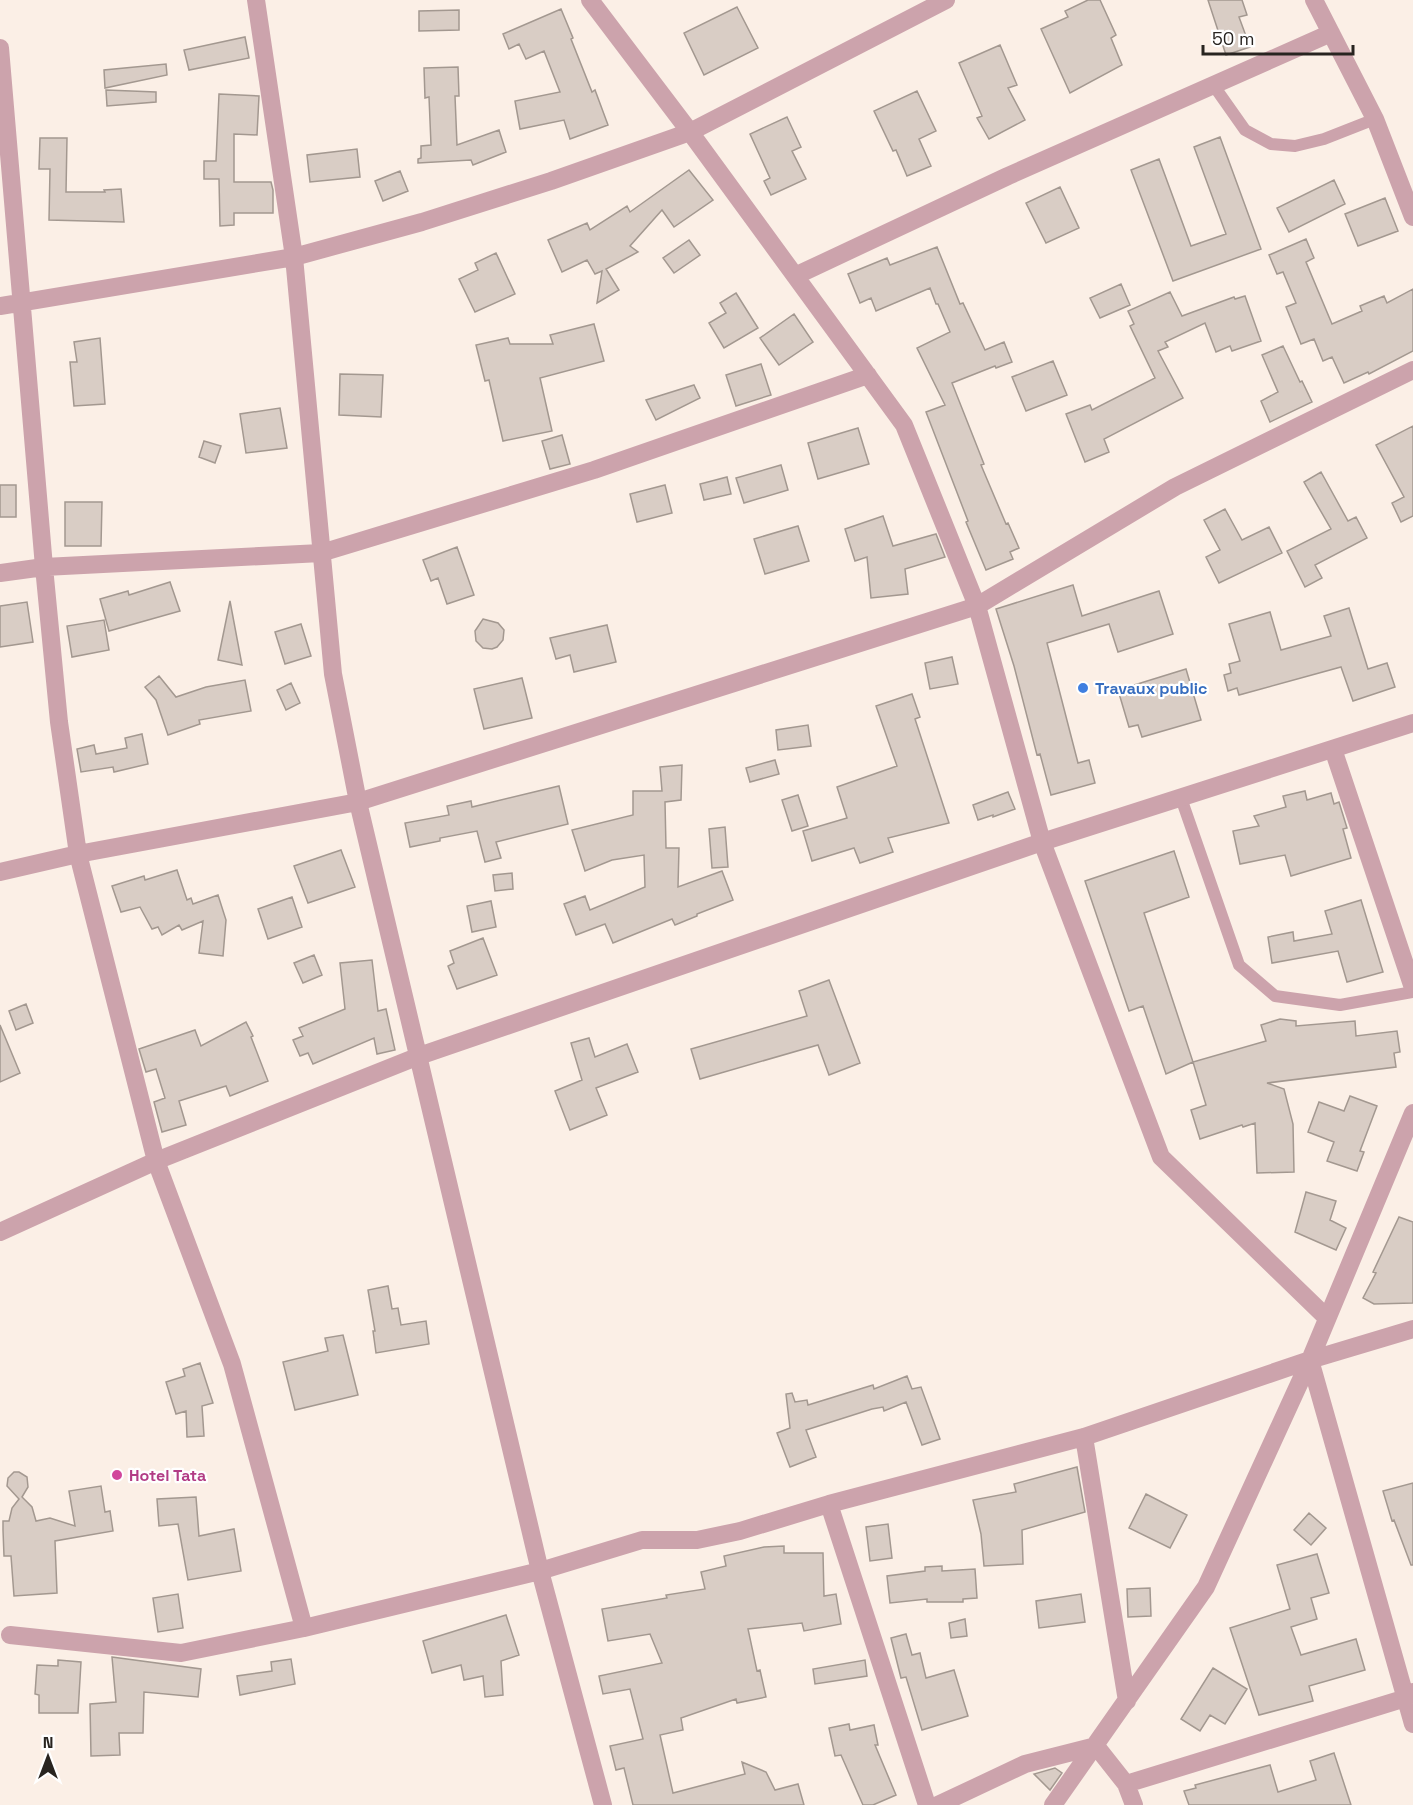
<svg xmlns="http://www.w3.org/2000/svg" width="1413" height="1805" font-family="'Space Grotesk',sans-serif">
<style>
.building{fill:#d9cdc5;stroke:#a39890;stroke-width:1.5}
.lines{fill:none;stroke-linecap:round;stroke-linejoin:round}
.lane{stroke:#cca3ac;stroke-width:12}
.street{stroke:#cca3ac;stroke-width:18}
.shop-dot{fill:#3f7fe0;stroke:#fff;stroke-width:2}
.hotel-dot{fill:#d1479c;stroke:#fff;stroke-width:2}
.labels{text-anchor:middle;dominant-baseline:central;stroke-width:4.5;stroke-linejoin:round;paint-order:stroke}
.shop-label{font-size:16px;font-weight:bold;fill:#366cbe;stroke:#fff;text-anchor:start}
.hotel-label{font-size:16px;font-weight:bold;fill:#b23c85;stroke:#fff;text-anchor:start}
</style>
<rect width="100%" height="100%" fill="#fbefe6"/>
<path class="building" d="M1088,0h12l16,35 -5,3 11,27 -52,28 -29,-64 27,-12 -3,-6z
M1208,0h34l5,15 -8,2 11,30 -24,8z
M737,7l21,41 -54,27 -20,-42z
M561,9l12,29 -2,1 21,53 3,-2 13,35 -38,14 -6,-19 -44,9 -5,-28 45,-9 -16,-41 -18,8 -7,-15 -10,5 -6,-15z
M459,10v20l-40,1v-20z
M245,37l4,21 -60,12 -5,-20z
M1000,45l17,40 -9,3 17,32 -36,19 -12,-21 5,-2 -23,-53z
M166,64l1,11 -62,13 -1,-18z
M458,67l1,29h-4l2,49 42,-15 7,22 -33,13 -2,-5 -53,3v-4l3,-1v-12l10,-1 -2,-48 -4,1 -1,-30z
M106,90l50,2v10l-49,4z
M917,91l19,40 -17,8 12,27 -24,10 -11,-26 -3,1 -19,-40z
M219,94l40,2 -2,39 -23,-1v48h37l2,8v23h-39v12l-14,1 -1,-47h-15v-18h12z
M787,117l14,30 -9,4 14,28 -35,16 -7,-14 6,-3 -20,-44z
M1220,137l41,112 -88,32 -42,-111 28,-11 32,87 35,-12 -32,-87z
M40,138h27l-1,54h39l-1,-2 17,-1 3,33 -75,-2 1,-51h-11z
M357,149l3,28 -50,5 -3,-27z
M689,170l24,30 -39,27 -12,-17 -32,36 8,6 -32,17 13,21 -22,13 5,-32 -7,3 -8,-14 -25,12 -14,-32 39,-17 3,7 37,-24 3,6z
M400,171l8,20 -25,10 -8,-20z
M1334,180l11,24 -56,28 -12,-24z
M1060,187l19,41 -33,15 -20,-40z
M1385,198l13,33 -40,15 -13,-32z
M1306,239l8,19 -8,4 26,62 30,-13 -2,-5 24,-10 3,7 26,-14v62l-44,23 -1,-2 -24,11 -12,-26 -9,4 -9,-22 -13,5 -15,-37 10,-4 -13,-31 -6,2 -8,-19z
M689,240l11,15 -26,18 -11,-15z
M937,247l23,57 3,-1 22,47 19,-8 8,20 -16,6 -1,-2 -43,17 32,81 -3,1 25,59 2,-1 11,25 -9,4 3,7 -27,11 -20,-48 2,-1 -42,-109 19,-7 -28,-57 33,-16 -12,-28h-2l-6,-16 -54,23 -5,-13 -11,5 -12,-29 39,-16 3,7z
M496,253l19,41 -40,18 -16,-33 19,-9 -3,-7z
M1121,284l9,21 -30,13 -10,-20z
M1170,292l12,24 52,-19 1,2 10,-3 16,45 -29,10 -2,-5 -14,6 -11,-29 -40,19 3,5 -10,4 25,47 -79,41 5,13 -24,10 -19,-48 24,-9 2,5 63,-32 -25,-52 4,-2 -6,-13z
M736,293l22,35 -34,20 -15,-25 17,-10 -6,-10z
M794,314l19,28 -34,23 -19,-27z
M594,324l10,37 -64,17 12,53 -49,10 -14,-61 -4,1 -9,-36 32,-7 2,6h43l-3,-9z
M100,338l5,66 -31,2 -4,-44h7l-3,-20z
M1283,346l17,36 2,-1 10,21 -42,20 -9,-21 17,-9 -16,-37z
M1053,361l14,34 -41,16 -14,-34z
M761,364l10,31 -35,11 -10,-31z
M340,374l43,1 -2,42 -42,-2z
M694,385l6,13 -44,22 -10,-20z
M280,408l7,40 -41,5 -6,-39z
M1413,426v90l-12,6 -9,-19 12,-6 -28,-52z
M858,428l11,36 -51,15 -10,-36z
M562,435l8,29 -20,5 -8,-28z
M204,441l17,5 -6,17 -16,-6z
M781,465l7,25 -44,13 -8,-25z
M1321,472l27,49 8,-4 11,21 -52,27 7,13 -17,9 -18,-36 44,-22 -27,-47z
M727,477l4,17 -27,6 -4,-16z
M0,485h16v32h-16z
M665,485l7,28 -35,9 -7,-28z
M65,502h37l-1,44h-36z
M1225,509l17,31 27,-13 13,26 -63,30 -13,-26 14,-7 -16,-30z
M883,516l10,30 43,-12 9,23 -40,12 3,25 -37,4 -4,-41 -12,4 -10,-32z
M798,526l11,35 -44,13 -11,-35z
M457,547l17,48 -27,9 -9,-26 -7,3 -8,-21z
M170,582l10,29 -71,20 -9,-32 28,-8 1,4z
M1073,585l9,31 77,-25 14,43 -55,18 -9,-28 -62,19 31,120 11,-3 6,23 -44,12 -11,-41 -3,1 -23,-89 -18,-57z
M230,601l12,64 -24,-5z
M27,602l6,40 -33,5v-41z
M1349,608l19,61 19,-6 8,24 -42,14 -12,-34 -102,28 -2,-7 -9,3 -4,-16 7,-2 -2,-9 11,-3 -11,-37 41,-12 11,38 50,-14 -7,-20z
M483,619l15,4 6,7 -1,10 -6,7 -5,2 -9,-1 -7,-7 -1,-10z
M104,620l5,30 -37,7 -5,-31z
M301,624l10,32 -26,8 -10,-32z
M607,625l9,37 -42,10 -4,-17 -14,4 -6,-21z
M952,657l6,27 -28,5 -5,-26z
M1186,669l15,51 -59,17 -4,-12 -9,2 -11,-37z
M159,676l17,21 30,-10 39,-7 6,31 -52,9 1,4 -32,11 -12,-35 -11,-13z
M522,678l10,40 -48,11 -10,-40z
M291,683l9,20 -14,7 -9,-20z
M912,694l8,23 -5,2 34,104 -61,15 5,14 -33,11 -6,-15 -42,13 -9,-30 44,-13 -10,-31 60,-21 -21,-60z
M808,725l3,21 -33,4 -2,-20z
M142,734l6,30 -34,8 -1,-5 -32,5 -4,-23 17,-4 2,9 31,-6 -2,-10z
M775,760l4,14 -29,8 -4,-14z
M682,765l-1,35 -16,2 1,46h13l-1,39 44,-16 11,29 -36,14v2l-22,9 -3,-6 -59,24 -8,-19 -29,11 -12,-31 21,-8 5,14 55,-23 -1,-32 -32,5 -27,11 -13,-41 61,-15v-24h29l-2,-24z
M559,786l9,38 -72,18 5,16 -16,4 -8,-31 -37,7v3l-30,6 -5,-24 44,-8 -2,-9 24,-5 1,6z
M1305,791l2,9 24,-7 3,11 5,-2 8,26 -4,1 8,29 -60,18 -6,-21 -45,9 -7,-33 26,-5 -5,-10 32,-9 -3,-11z
M1008,792l7,17 -22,8v-2l-15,5 -5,-15z
M798,795l10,31 -16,5 -10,-31z
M725,827l3,40 -16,1 -3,-39z
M341,850l14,37 -47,16 -14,-37z
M1174,851l15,46 -45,16 49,149 -27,12 -23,-68 -14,5 -44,-130z
M177,870l10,30 4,-2 2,6 25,-9 8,25 -3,36 -24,-3 4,-32 -21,9 -3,-5 -17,10 -4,-8 -6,2 -12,-22 -19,5 -9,-26 32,-10 1,4z
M512,873l1,16 -18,2 -2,-16z
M292,897l10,30 -34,12 -10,-30z
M1361,900l22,72 -36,10 -9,-31 -66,12 -4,-26 25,-5 1,9 38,-7 -7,-23z
M491,901l5,26 -24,5 -5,-26z
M483,938l14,37 -40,14 -9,-23 6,-3 -4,-12z
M314,955l8,20 -19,8 -9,-20z
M372,960l6,51 8,-2 9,41 -18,4 -3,-16 -61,26 -5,-11 -8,3 -7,-16 10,-4 -4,-8 46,-19 -5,-46z
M829,980l31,83 -31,12 -11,-30 -118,34 -9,-30 116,-33 -8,-25z
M26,1004l7,19 -17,7 -7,-19z
M1280,1019l16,2v5l59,-5 1,15 41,-5 3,21 -6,1 2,14 -129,16 17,6 9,35 1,48 -37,1 -2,-50 -12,4 -1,-2 -42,14 -9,-29 15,-5 -13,-43 73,-21 -5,-16z
M246,1022l7,14 -2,1 17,44 -38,15 -4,-10 -47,15 7,24 -24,7 -8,-30 11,-4 -9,-29 -10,3 -7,-23 56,-19 6,16z
M0,1025l20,48 -20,9z
M589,1038l6,19 32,-13 11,28 -42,16 11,27 -37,15 -15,-39 27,-11 -11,-37z
M1350,1096l27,10 -17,45 4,1 -7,19 -30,-10 7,-19 -26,-10 11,-30 25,9z
M1306,1192l30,9 -6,19 16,8 -10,22 -41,-18z
M1399,1217l14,5v81l-39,1 -11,-6 13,-25 -3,-1z
M388,1286l4,23 6,-1 3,17 25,-4 3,23 -53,9 -3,-22h2l-7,-41z
M343,1335l15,60 -63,15 -12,-48 45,-11 -3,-13z
M200,1363l13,40 -11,3 2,30 -17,1 -1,-26 -10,3 -10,-32 19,-6 -2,-7z
M907,1376l5,13 9,-2 19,52 -18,6 -16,-43 -22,9 -1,-4 -11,2 -66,21 10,27 -26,10 -13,-34 13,-5 -4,-34 6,-1 3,9 12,-2 1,5 65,-20 1,4z
M1077,1467l8,45 -63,18 1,34 -39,2 -3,-32 -8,-34 43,-8 -2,-8z
M14,1472h5l8,5 1,10 -6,10 10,10 4,14 14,-3 25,8 -6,-35 32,-5 4,26 5,-1 3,20 -58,10 2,52 -43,3 -3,-40h-7l-1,-26v-9h6l3,-13 7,-9 -12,-13 1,-8z
M1413,1483v82h-2l-17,-45 -2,1 -9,-30z
M1146,1494l41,21 -17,33 -41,-20z
M196,1497l3,39 35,-7 7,42 -53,9 -10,-56 -19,2 -2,-27z
M1309,1513l17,15 -15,17 -17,-15z
M888,1524l4,34 -22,3 -4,-34z
M784,1546v7h39l1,43 12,-2 5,30 -37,7 -2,-8 -54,6 9,42 3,-1 6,27 -29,6 -1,-4 -55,19 2,12 -23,5 13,58 72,-19 -3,-12 24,10 9,18 23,-6 6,21h-171l-9,-37 -8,2 -6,-24 33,-7 -13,-50 -27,5 -4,-18 63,-13 -12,-29 -42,7 -6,-32 65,-11 -1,-3 39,-6 -4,-17 25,-6 -2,-10 40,-9z
M1317,1554l12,39 -18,5 6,21 -26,8 10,28 55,-16 9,31 -56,16 4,15 -54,14 -29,-87 60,-19 -13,-44z
M942,1566v5l33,-2 2,29 -14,1v3h-36v-3l-37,4 -3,-27 38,-5v-4z
M1150,1588l1,28 -23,1 -1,-28z
M178,1594l5,34 -25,4 -5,-34z
M1081,1594l4,28 -46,6 -3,-27z
M506,1615l13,40 -18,6 2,34 -18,2 -2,-21 -19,4 -3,-15 -29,8 -9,-32z
M965,1619l2,17 -16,2 -2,-15z
M906,1634l6,21 8,-2 6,25 28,-8 14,46 -46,14 -16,-53 -5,1 -10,-40z
M112,1657l89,12 -3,28 -54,-5 -1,41h-24l1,22 -29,1 -1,-52 26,-2z
M291,1659l4,25 -55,11 -3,-19 35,-5 -1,-9z
M58,1660l23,2 -3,51h-39v-18l-4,-1 2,-29 21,1z
M865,1660l2,16 -52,8 -2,-15z
M1213,1668l34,21 -22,35 -15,-9 -10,16 -19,-12z
M849,1724l1,6 24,-5 4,20h-3l21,50 -23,10h-10l-22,-50 -6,1 -6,-28z
M1334,1753l17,52h-162l-5,-14 12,-3 -1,-3 75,-20 8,27 38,-12 -6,-19z
M1055,1768l7,5 -12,17 -16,-16z"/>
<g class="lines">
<path class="lane" d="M1214,86l31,44 26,14 24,2 29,-7 51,-20
M1181,798l58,167 36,31 65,9 73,-13"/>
<path class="street" d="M256,0l38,257 39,417 25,128 182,769 63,234
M590,0l100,132 214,293 73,181 65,236 119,315 165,160
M1314,0l61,119 38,98
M0,48l44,519 15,155 19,132 78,307 76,203 72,264
M795,276l213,-100 323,-143
M0,306l294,-49 128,-35 129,-41 139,-49 256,-132
M0,573l44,-6 277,-14 273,-83 274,-95
M1333,749l80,239
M0,872l78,-18 280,-52 619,-196 198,-119 238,-117
M0,1232l156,-71 263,-105 623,-214 371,-119
M1310,1360l103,364
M1084,1437l43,264
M829,1504l98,301
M10,1635l171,18 123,-25 236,-57 102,-31h55l43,-9 89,-27 255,-67 226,-77 103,-31
M1126,1784l280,-86 7,-6
M938,1805l87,-41 71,-18 30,38 8,21
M1053,1805l153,-218 104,-227 103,-247"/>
</g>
<circle class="shop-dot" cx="1083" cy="688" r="6"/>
<circle class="hotel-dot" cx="117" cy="1475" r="6"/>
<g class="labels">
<g class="shop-label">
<text x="1095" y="688">Travaux public</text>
</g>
<g class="hotel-label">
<text x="129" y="1475">Hotel Tata</text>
</g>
</g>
<g transform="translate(48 1757)" stroke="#ffffff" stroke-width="4.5" paint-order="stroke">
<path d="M0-4.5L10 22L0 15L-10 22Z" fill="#282420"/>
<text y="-9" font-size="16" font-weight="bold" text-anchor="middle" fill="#282420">N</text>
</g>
<path d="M1203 45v9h150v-9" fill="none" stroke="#282420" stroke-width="3"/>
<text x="1212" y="45" font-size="18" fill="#282420" stroke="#ffffff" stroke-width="4.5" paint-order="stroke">50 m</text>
</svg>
